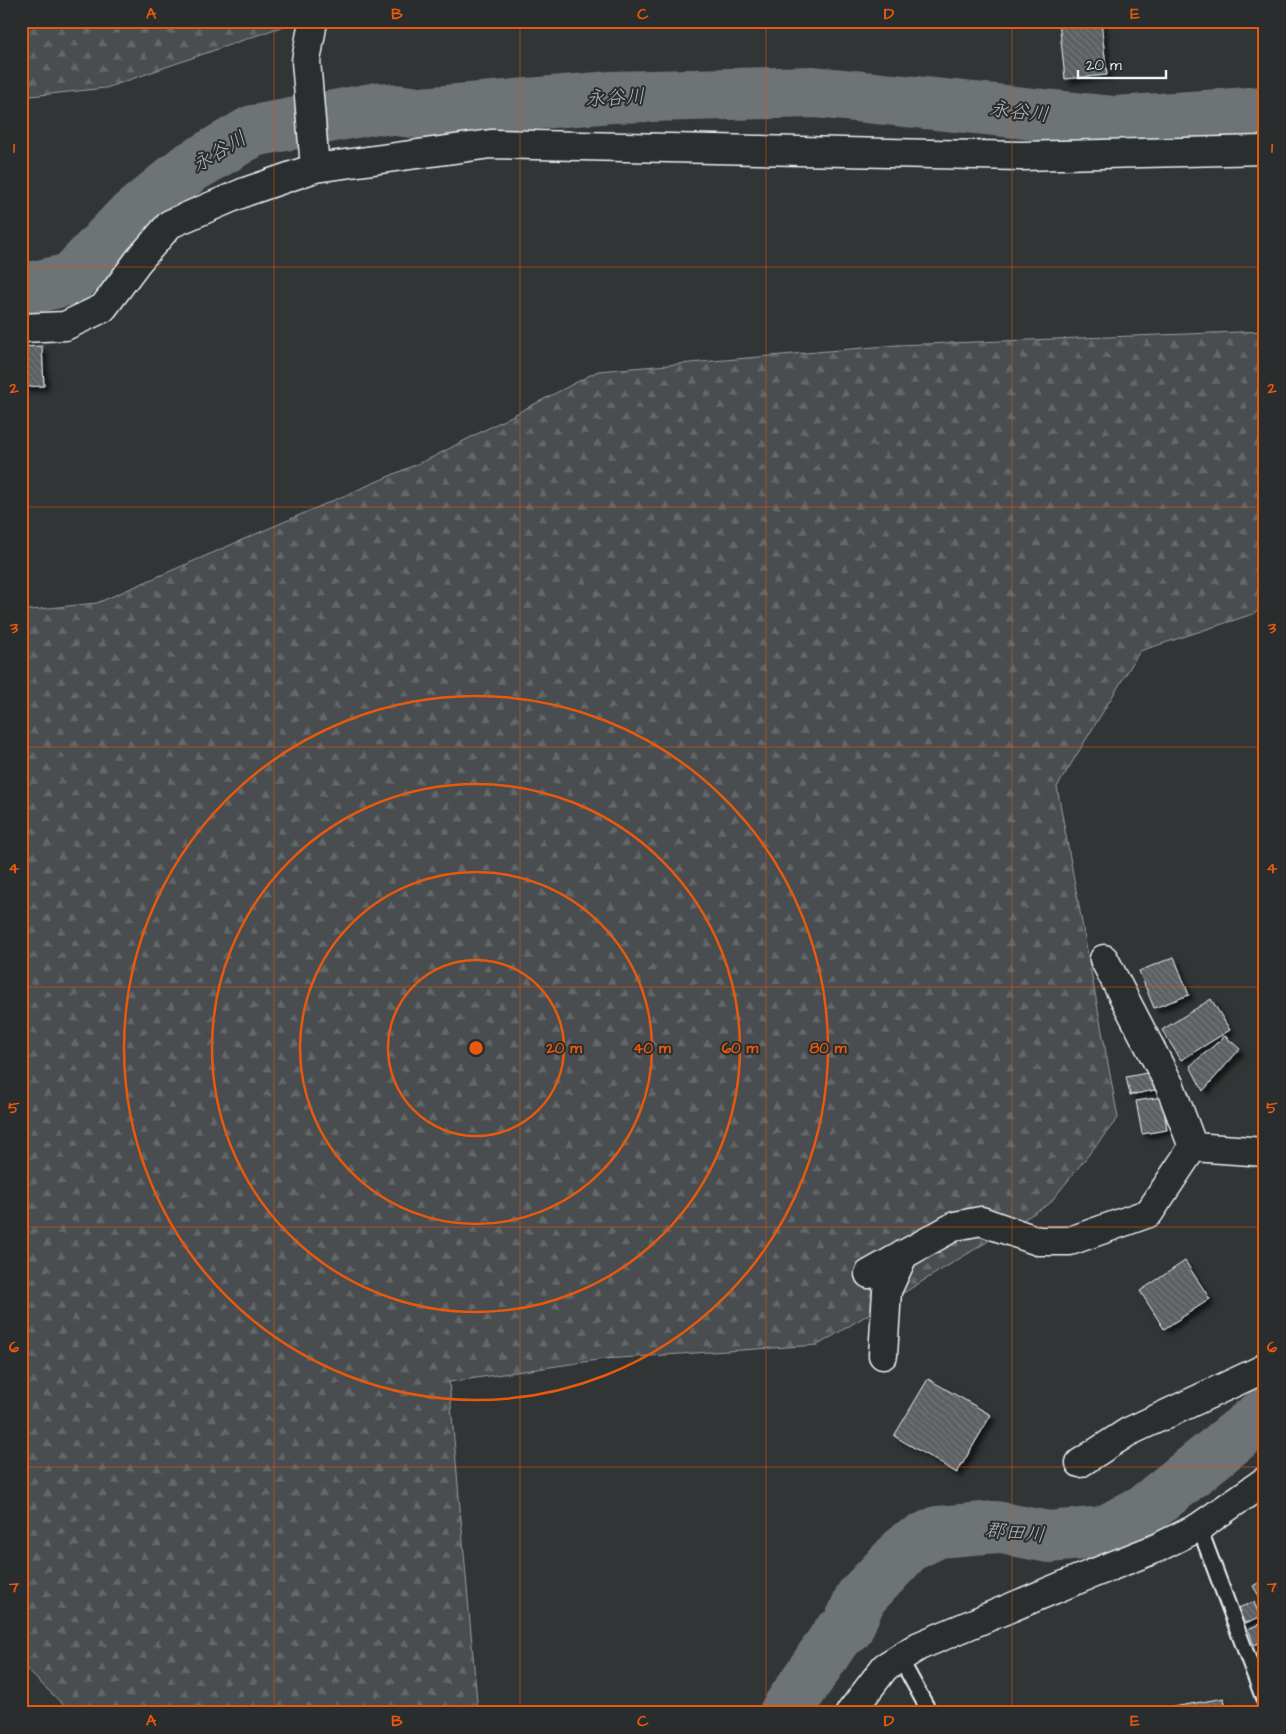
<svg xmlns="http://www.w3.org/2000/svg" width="1286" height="1734" font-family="'Architects Daughter','Klee One',sans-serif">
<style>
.forest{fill:url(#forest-firs);stroke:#989fa4}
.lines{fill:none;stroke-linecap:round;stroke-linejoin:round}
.river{stroke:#6e7376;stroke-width:52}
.building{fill:url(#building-back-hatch);stroke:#e8f1f8;filter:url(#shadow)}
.service-casing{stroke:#e8f1f8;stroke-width:18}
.minor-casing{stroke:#e8f1f8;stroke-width:31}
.service{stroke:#2a2d2e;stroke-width:14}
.minor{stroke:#2a2d2e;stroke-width:28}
.grid{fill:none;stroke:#e8590c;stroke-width:1;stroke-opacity:0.55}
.ring{fill:none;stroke:#e8590c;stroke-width:2.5}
.labels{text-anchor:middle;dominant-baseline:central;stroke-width:4;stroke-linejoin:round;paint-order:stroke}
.water-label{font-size:20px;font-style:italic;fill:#b1b8be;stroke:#2a2d2e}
.centre{fill:#e8590c;stroke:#2a2d2e;stroke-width:2.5}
.ring-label{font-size:15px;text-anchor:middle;font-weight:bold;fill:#e8590c;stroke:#2a2d2e;stroke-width:4;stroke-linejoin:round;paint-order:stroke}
.neatline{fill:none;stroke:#e8590c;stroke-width:2}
.grid-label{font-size:16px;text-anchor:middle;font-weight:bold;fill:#e8590c}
</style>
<defs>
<pattern id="forest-firs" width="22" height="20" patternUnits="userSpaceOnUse" patternTransform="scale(1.25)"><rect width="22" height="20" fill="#494d4f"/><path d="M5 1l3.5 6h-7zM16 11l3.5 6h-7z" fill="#636769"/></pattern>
<pattern id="building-back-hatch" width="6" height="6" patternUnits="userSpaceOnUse" patternTransform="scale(1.25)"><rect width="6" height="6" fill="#5c6063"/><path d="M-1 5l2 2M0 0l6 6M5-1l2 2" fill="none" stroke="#73777a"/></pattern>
<filter id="shadow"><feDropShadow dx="4.5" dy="4.5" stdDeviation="2.5" flood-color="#0009"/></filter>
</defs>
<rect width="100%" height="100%" fill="#323536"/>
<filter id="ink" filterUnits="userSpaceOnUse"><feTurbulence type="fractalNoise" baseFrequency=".02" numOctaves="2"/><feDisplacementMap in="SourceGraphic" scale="10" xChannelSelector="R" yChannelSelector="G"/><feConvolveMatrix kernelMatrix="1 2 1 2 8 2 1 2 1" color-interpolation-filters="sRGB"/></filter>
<g filter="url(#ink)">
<path class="forest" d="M21,21h277l-192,67 -85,9z
M1265,331v274l-12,9 -113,37 -83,136 61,331 -69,86 -231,141 -214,14 -155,23 29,331h-406l-51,-49v-1053l76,-8 334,-145 167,-87 299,-26z"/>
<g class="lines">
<path class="river" d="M21,290l50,-11 57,-60 60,-50 65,-38 124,-23 44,5 191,-16 202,-5 301,30 150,-10
M785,1713l52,-78 10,-6 14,-32 48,-51 29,-14 58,-5 53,10 55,-5 42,-23 119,-96"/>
</g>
<path class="building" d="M1059,21h42l6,54 -42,4z
M42,346l2,40 -23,1v-40z
M1265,916v21l-5,-1z
M1174,957l15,38 -35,13 -15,-37z
M1211,999l19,31 -49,30 -19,-30z
M1225,1036l15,13 -37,42 -13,-25z
M1157,1071l3,18 -30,6 -4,-18z
M1162,1097l5,33 -25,4 -6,-33z
M1185,1261l25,38 -46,30 -24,-38z
M928,1379l63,36 -34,58 -63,-37z
M1265,1579v27l-12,-20z
M1254,1602l6,15 -17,7 -5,-16z
M1265,1622v18l-11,5 -6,-16z
M1224,1698l3,15h-76v-2z"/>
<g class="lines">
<g class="service-casing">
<path id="service" d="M1199,1527l66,176
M900,1658l30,55"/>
</g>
<g class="minor-casing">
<path id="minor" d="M313,21l-7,40 9,107
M21,328l44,-2 38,-18 35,-47 32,-37 75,-32 70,-24 176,-24 530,12 244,-6
M1104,959l66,127 23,61 72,5
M869,1274l86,-48 26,-5 57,20h32l79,-28 44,-66
M883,1355l4,-64 17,-37
M1080,1463l48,-31 133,-62 4,-3
M850,1713l35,-46 34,-21 155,-65 83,-33 42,-21 66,-46"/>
</g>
<use href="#service" class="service"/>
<use href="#minor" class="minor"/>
</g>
</g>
<path class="grid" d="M274,21v1692M520,21v1692M766,21v1692M1012,21v1692M21,267h1244M21,507h1244M21,747h1244M21,987h1244M21,1227h1244M21,1467h1244"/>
<g class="ring">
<circle cx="476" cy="1048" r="88"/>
<circle cx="476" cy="1048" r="176"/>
<circle cx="476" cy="1048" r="264"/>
<circle cx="476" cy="1048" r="352"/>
</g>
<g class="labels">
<g class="water-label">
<text transform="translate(615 98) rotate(-3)">永谷川</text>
<text transform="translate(1019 112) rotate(6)">永谷川</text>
<text transform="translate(219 152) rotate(-31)">永谷川</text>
<text transform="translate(1015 1533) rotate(5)">郡田川</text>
</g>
</g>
<circle cx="476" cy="1048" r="8" class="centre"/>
<g class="ring-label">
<text x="564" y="1053">20 m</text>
<text x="652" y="1053">40 m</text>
<text x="740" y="1053">60 m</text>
<text x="828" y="1053">80 m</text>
</g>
<rect width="1286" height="1734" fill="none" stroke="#2a2d2e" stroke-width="55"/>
<path d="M1078 70v8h88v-8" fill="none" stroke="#e8f1f8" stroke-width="2.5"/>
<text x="1086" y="70" font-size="15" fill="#e8f1f8" stroke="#2a2d2e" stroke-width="4" paint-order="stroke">20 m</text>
<rect x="28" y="28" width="1230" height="1678" class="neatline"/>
<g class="grid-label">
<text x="151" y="19">A</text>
<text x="397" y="19">B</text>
<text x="643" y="19">C</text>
<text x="889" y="19">D</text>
<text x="1135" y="19">E</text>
<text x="14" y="153">1</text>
<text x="1272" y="153">1</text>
<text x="14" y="393">2</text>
<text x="1272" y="393">2</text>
<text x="14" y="633">3</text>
<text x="1272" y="633">3</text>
<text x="14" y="873">4</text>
<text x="1272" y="873">4</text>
<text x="14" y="1113">5</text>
<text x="1272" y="1113">5</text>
<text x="14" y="1352">6</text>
<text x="1272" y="1352">6</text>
<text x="14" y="1592">7</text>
<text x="1272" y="1592">7</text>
<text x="151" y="1726">A</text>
<text x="397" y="1726">B</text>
<text x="643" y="1726">C</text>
<text x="889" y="1726">D</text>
<text x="1135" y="1726">E</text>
</g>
</svg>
